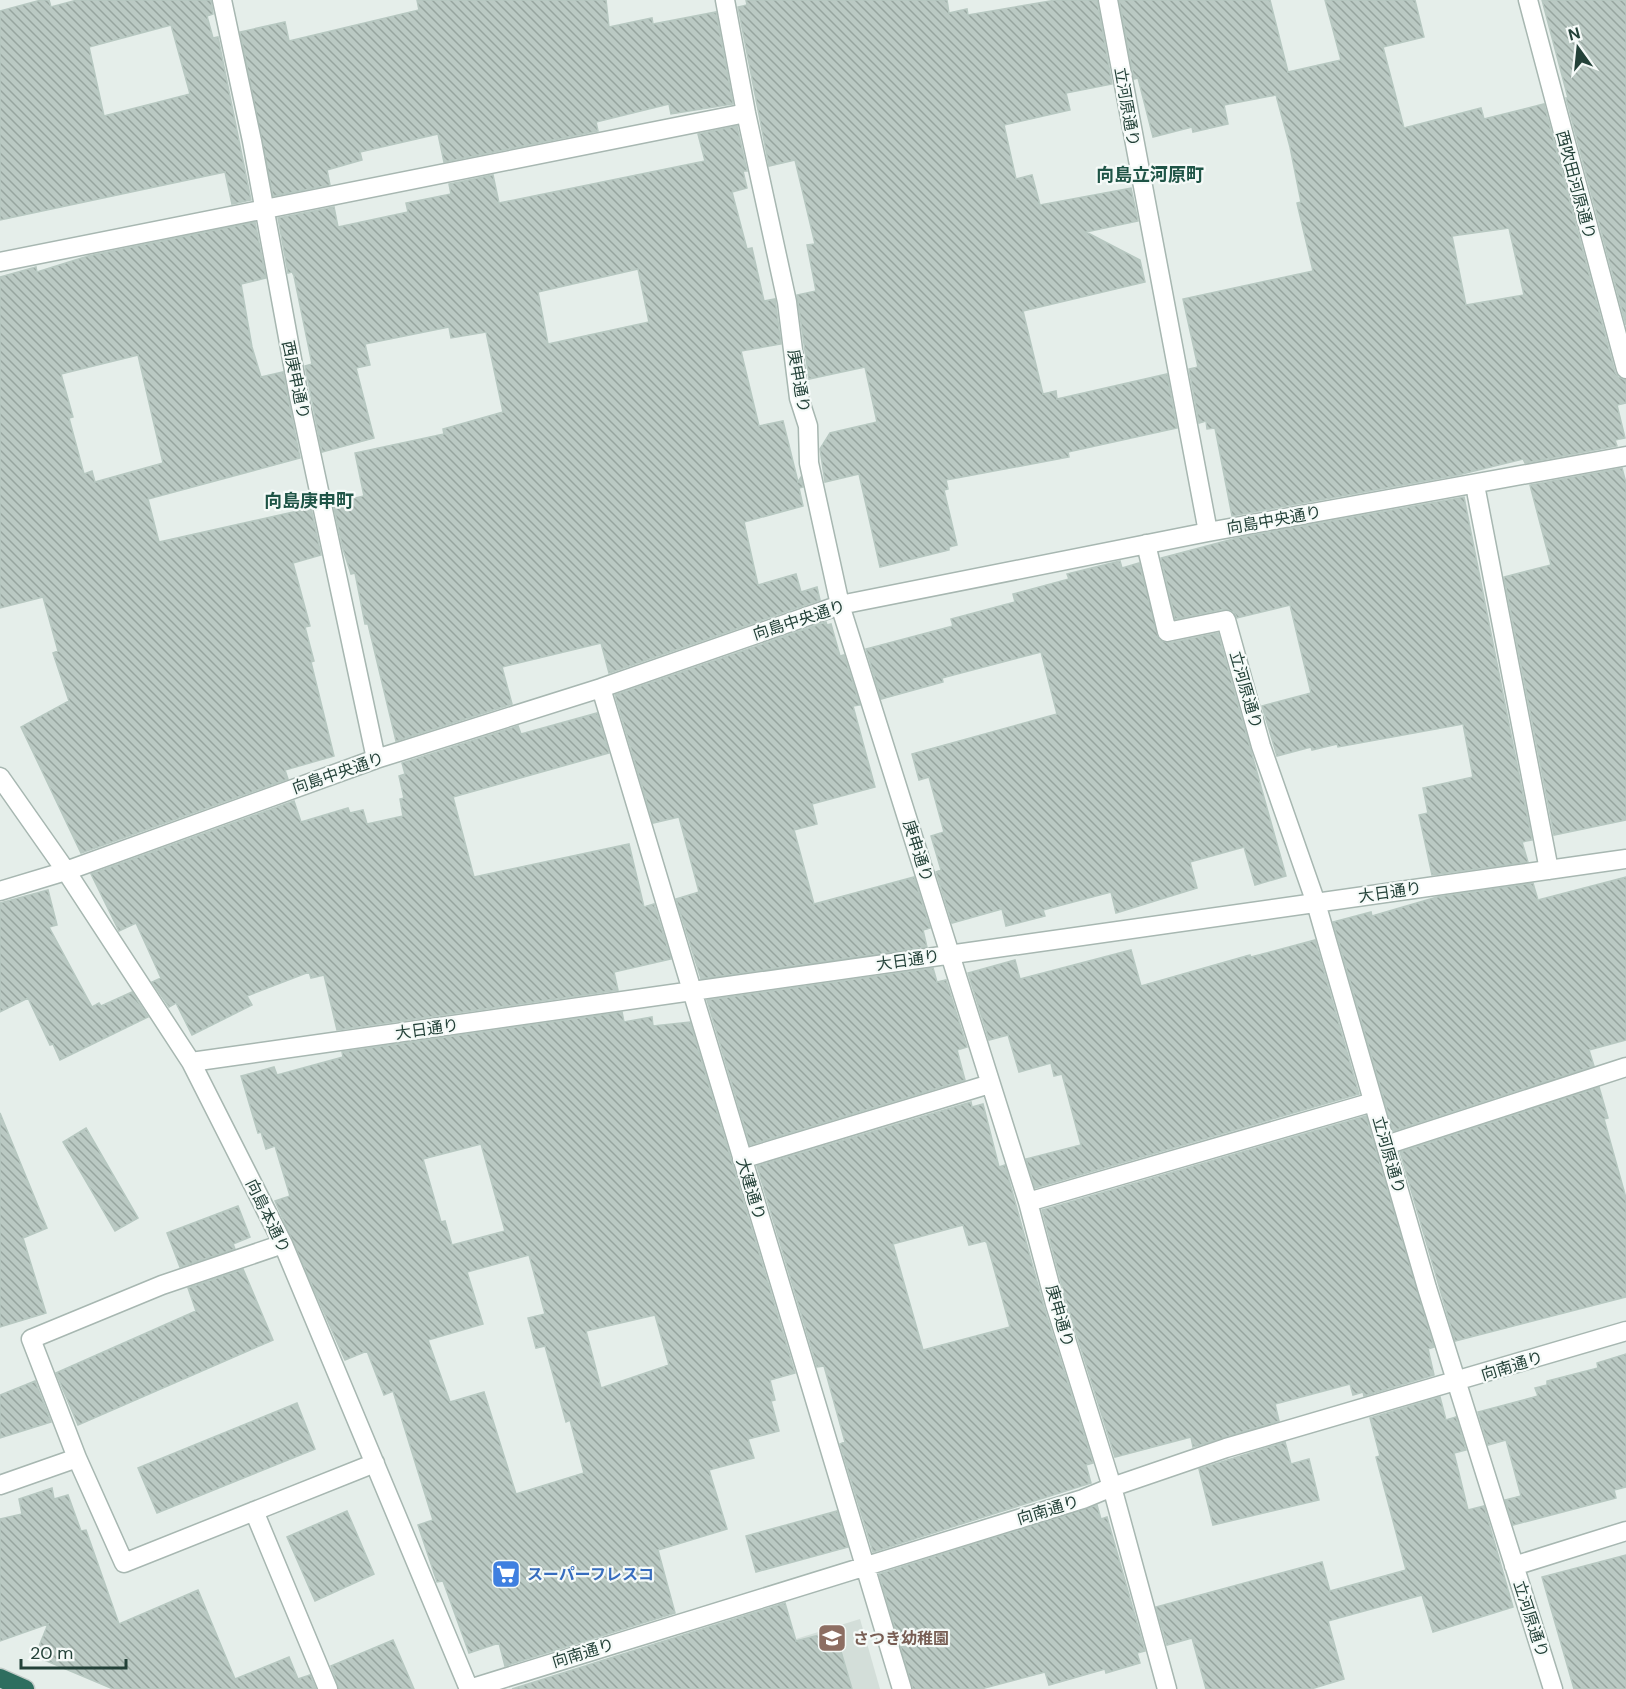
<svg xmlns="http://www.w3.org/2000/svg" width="1626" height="1689" font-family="'DM Sans','Noto Sans JP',sans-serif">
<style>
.built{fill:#d3ded9}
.building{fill:url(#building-back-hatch);stroke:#b7c8c1;stroke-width:1.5;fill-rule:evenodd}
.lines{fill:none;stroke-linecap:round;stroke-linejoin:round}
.street-casing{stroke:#a7b7b1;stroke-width:21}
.highway-casing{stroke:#c1cac7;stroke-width:21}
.street{stroke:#fff;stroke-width:18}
.highway{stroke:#2e6e5f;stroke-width:18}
.labels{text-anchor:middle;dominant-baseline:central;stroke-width:4.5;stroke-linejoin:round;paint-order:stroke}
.street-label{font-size:16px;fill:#234138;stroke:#f5faf8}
.shop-label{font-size:16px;font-weight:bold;fill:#366cbe;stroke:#f5faf8;text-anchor:start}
.education-label{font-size:16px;font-weight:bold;fill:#785e54;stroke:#f5faf8;text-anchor:start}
.neighbourhood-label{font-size:18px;font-weight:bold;fill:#1e5446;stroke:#f5faf8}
</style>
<defs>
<pattern id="building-back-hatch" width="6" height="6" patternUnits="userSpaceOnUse" patternTransform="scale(1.5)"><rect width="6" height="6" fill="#bac9c3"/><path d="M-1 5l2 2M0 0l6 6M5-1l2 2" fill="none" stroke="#97a59f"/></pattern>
</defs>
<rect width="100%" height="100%" fill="#e5eeea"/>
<path class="built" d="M860,1619l20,70h-132l-10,-32z"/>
<path class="building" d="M41,0h8l2,7 26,-7h134l2,14 -6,2 6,22 5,-1 33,163 -19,4 -7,-32 -225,48v-209zM171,25l19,69 -86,22 -15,-69z
M417,0h189l3,27 43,-9 1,6 63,-12 17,92 -62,10 -2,-10 -73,18 2,9 -154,31 -6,-28 -78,18 2,8 -35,10 3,15 -57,11 -33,-164 45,-10 4,19 130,-31z
M746,0h201l2,13 18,-4 1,6 88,-15h41l15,84 -46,9 4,17 -66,15 12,54 16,-4 8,30 91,-17 7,33 -52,11 54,28 5,22 -122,29 20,83 13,-3 1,8 110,-25 10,54 -109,24 1,5 -123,23 2,9 -4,1 13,55 -8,2v3l-69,17 -21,-93 -34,8 -5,-33 10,-16 47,-11 -12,-55 -56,12 -12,-84 19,-4 -9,-46 8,-1 -20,-84 -26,6 -31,-159 9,-2z
M1119,0h151l18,72 53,-12 -16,-60h90l9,37 -41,10 21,81 77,-20 3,11 60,-15 71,268 3,5 8,3v23l-9,2 8,33 -10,2 2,6 -92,17 -2,-4 -65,16 -226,41 -17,-88 -8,1 -1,-8 -7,2 -10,-54 9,-2 -15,-68 130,-28 -16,-68 4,-1 -11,-55 -14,-52 -52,10 4,19 -35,8 -1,-5 -39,10 -15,-59 -4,1zM1509,228l15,67 -58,10 -14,-69z
M1542,0h84v325l-60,-227h2z
M737,126l10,45h-4l4,17 -15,4 15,57 5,-1 12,53 11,-2 6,45 -40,7 18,75 24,-5 15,61 3,-5 2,10 -4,1 4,18 -59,16 14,63 38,-11 5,18 16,-5 3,13 -211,73 -8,-30 -99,24 10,37 -116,37 -28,-117h-3l-10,-51 -4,1 -8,-25 -10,-46 31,-7 -9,-43 89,-19 -1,-5 60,-17 -17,-80 -35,6 -2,-11 -84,17 5,21 -14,3 18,70 -52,14 -17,-86 7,-2 -18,-88 -2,-4 -4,1 -10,-55 56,-11 4,20 70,-15 -2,-9 45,-9 -2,-10 44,-9 6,28 206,-42 -7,-27zM638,269l11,53 -101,22 -10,-52z
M255,222l11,56 -25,6 11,63 9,30 22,-5 17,86 -152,41 11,43 152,-34 10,47 -28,8 17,63 -5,1 9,34 -3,1 23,94 -49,14 3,9 -207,74 -60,-126 48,-26 -16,-48 5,-2 -15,-54 -43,11v-331l36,-10 1,5 51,-16zM138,355l25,108 -68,19 -3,-11 -8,3 -15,-56 4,-1 -12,-43z
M1622,468l4,15v337l-72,15 -50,-258 47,-12 -21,-80z
M1464,497l68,343 -10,2 6,20 -96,13 -13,-60 9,-2 -5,-25 50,-11 -10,-53 -125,23 -1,-3 -25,6 -1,-3 -34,9 -15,-50 49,-13 -21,-88 -53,13 -3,-6 -10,-3 -49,10 -14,-61 76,-20z
M1120,561l2,7 17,-5 20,77 10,3 49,-10 68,243 -31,9 -11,-38 -54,15 7,26 -81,25 -5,-21 -68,18 2,6 -39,10 -4,-17 -50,14 -16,-51 5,-2 -10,-34 13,-4 -15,-55 -10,3 -7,-26 145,-40 -16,-62 -99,26 1,4 -62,17 -15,-50 87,-23 -2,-7 64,-17 -2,-8 56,-15 -2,-5z
M826,622l1,3 4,-1 9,32 4,-1 16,50 -7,1 22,81 -63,17 5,20 -23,6 20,74 100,-27 16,51 -7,2 4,17 -226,32 -25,-80 23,-7 -20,-75 -26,6 -38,-128z
M597,713l12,40 -156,44 21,80 155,-33 15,63 10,-3 17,55 -57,13 4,18 -281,40 -13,-55 -13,3 -2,-6 -62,24 5,9 -60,30 -16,-32 -7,4 -17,-25 9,-4 -25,-55 -17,8 -28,-57 203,-73 7,21 47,-14 2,5 13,-3 4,14 36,-8 -3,-17 4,-1 -5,-22 6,-2 -3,-11 116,-37 3,8z
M1626,877v163l-37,10 5,16 -201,65 -60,-209 38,-10 1,4 65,-19 96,-14 5,17z
M48,890l9,35 -8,2 43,80 7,-4 2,3 31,-14 16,25 -88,43 -7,-16 -3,1 -22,-47 -28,14v-109z
M1315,940l44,154 -324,94 -9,-29 55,-14 -19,-71 -8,2 -3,-13 -32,9 -11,-37 -19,5 -21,-67 47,-13 5,19 111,-29 10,36 109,-31 1,2z
M933,968l4,14 9,-2 21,67 -10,3 8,30 -215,65 -43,-145z
M622,1012l2,10 28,-5 1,9 37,-4 105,351 -25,7 5,20 -4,1 8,30 -31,8 6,19 -45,12 18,59 -69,21 17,63 -170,53 -6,-23 -30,10 -26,-72 -6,1 -19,-57 15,-5 -40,-129 -9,4 -17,-44 -22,9 -70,-159 15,-5 -15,-50 -9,3 -5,-17 -3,1 -17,-57 33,-9 3,8 66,-18 -1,-5zM481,1144l24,87 -53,14 -7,-24 -4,1 -18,-63zM529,1255l16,59 -17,4 8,30 9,-2 21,76 4,-2 14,53 -68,21 -32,-102 -34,10 -22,-62 55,-16 -16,-52zM655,1315l14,50 -68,23 -15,-57z
M1599,1087l9,31 -4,1 22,79v99l-171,44 -55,-189z
M971,1102l1,5 11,-3 16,63 6,-2 39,142 49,156 -7,2 5,18 -218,69 -33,-108 5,-2 -21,-76 -7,1 -60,-201zM963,1225l6,20 16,-4 2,2 23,84 -87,23 -30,-106z
M0,1113l47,115 -24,10 23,75 -46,14z
M1366,1116l68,231 -6,2 6,26 -70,21 -1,-4 -10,3 -3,-11 -75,20 4,17 -86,26 -2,-10 -76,20 -49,-156 -24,-91z
M86,1128l52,90 -23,13 -52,-89z
M238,1206l12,31 -17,7 2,5 -55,18 -13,-34z
M243,1269l30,71 -195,85 -22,-52 140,-62 -8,-23z
M1626,1354v133l-12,3 2,8 -103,27 -8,-25 16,-4 -15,-56 -18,5 -10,-33 60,-16 -3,-8 12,-3v-4l51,-13 -1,-5z
M35,1381l16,41 -51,16v-43z
M1440,1397l6,23 10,-3 10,33 -12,3 14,57 16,-4 29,101 -80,25 -11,-37 -94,26 16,58 -33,10h-105l-14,-51 -25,7 -11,-38 166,-45 8,29 76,-21 -30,-113 4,-1 -10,-38z
M297,1403l18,46 -158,64 -19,-45z
M1285,1442l6,22 18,-5 10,41 -106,25 -14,-56z
M52,1488l2,11 14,-4 13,36 5,-1 33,94 79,-34 37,89 54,-22 9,22 12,-4 6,14h-203l-78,-33 13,-32 -48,17v-122l22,-5 -3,-15z
M1097,1505l4,14 6,-2 38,134 -8,2 3,10 -34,10 -1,-4 -56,16 -4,-13 -64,17h-68l-34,-115z
M347,1511l27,63 -59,27 -28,-64z
M837,1511l11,36 -92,25 -10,-36z
M1626,1555v134h-52l-32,-112z
M785,1603l11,38 39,-10 17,58h-340z
M393,1640l21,49h-75l-8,-23z"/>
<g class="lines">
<g class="street-casing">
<path id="street" d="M222,0l30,141 46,251 78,367
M725,0l21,113 41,189 12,96 9,28 1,37 31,142 188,597 27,102 57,183 55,202
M1108,0l100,532
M1528,0l98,369
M0,262l746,-149
M1475,485l74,385
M1146,544l21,88 59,-12 35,126 55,157 111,385 126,401
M601,688l301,1001
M0,777l66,94 125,191 92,182 186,445 614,-190 29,-12 114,-39 400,-117
M0,891l66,-20 310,-112 225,-71 239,-83 368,-73 418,-76
M191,1062l1435,-203
M1386,1145l240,-78
M742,1159l248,-75
M1028,1202l345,-100
M77,1458l47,105 251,-100
M0,1485l77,-27 -46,-119 131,-54 121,-41
M254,1511l74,178
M1514,1566l112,-35"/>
</g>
<g class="highway-casing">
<path id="highway" d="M0,1678l25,11"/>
</g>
<use href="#street" class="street"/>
<use href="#highway" class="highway"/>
</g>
<defs>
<g id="supermarket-square" transform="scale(1.5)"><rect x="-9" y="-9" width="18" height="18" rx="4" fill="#3f7fe0" stroke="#f5faf8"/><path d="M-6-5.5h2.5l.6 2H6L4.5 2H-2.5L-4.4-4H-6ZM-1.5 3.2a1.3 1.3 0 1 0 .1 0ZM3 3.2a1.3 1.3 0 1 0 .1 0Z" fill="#fff"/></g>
<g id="school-square" transform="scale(1.5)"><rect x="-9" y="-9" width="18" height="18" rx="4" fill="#8d6e63" stroke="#f5faf8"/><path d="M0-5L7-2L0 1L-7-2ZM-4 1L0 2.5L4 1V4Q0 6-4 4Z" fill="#fff"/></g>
</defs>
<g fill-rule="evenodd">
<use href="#supermarket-square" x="506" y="1574"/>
<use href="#school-square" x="832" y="1638"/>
</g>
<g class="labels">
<g class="street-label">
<text transform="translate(1127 107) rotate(80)">立河原通り</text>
<text transform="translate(1576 185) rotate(75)">西吹田河原通り</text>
<text transform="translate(296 380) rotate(78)">西庚申通り</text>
<text transform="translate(799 381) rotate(80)">庚申通り</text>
<text transform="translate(1274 520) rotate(-10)">向島中央通り</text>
<text transform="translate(799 620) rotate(-18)">向島中央通り</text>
<text transform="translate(1246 690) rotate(74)">立河原通り</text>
<text transform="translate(338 773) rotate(-19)">向島中央通り</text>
<text transform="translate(918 851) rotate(72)">庚申通り</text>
<text transform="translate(1390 892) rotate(-8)">大日通り</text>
<text transform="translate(908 960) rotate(-8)">大日通り</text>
<text transform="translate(427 1029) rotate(-8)">大日通り</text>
<text transform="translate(1389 1155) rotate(74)">立河原通り</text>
<text transform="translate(751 1189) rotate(73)">大建通り</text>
<text transform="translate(268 1216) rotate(64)">向島本通り</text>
<text transform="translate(1060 1316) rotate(74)">庚申通り</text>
<text transform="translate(1512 1366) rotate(-17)">向南通り</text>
<text transform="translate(1048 1510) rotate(-17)">向南通り</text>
<text transform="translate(1531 1619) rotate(72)">立河原通り</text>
<text transform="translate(583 1653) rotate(-17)">向南通り</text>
</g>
<g class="shop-label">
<text x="527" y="1574">スーパーフレスコ</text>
</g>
<g class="education-label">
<text x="853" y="1638">さつき幼稚園</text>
</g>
<g class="neighbourhood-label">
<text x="1150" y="175">向島立河原町</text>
<text x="309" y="501">向島庚申町</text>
</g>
</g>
<g transform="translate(1578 48) rotate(345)" stroke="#f5faf8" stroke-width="4.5" paint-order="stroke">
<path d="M0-4.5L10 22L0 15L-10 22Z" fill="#234138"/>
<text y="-9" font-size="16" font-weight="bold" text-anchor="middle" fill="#234138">N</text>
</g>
<path d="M21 1659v9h105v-9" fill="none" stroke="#234138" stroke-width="3"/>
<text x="30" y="1659" font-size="18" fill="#234138" stroke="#f5faf8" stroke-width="4.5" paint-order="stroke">20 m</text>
</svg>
